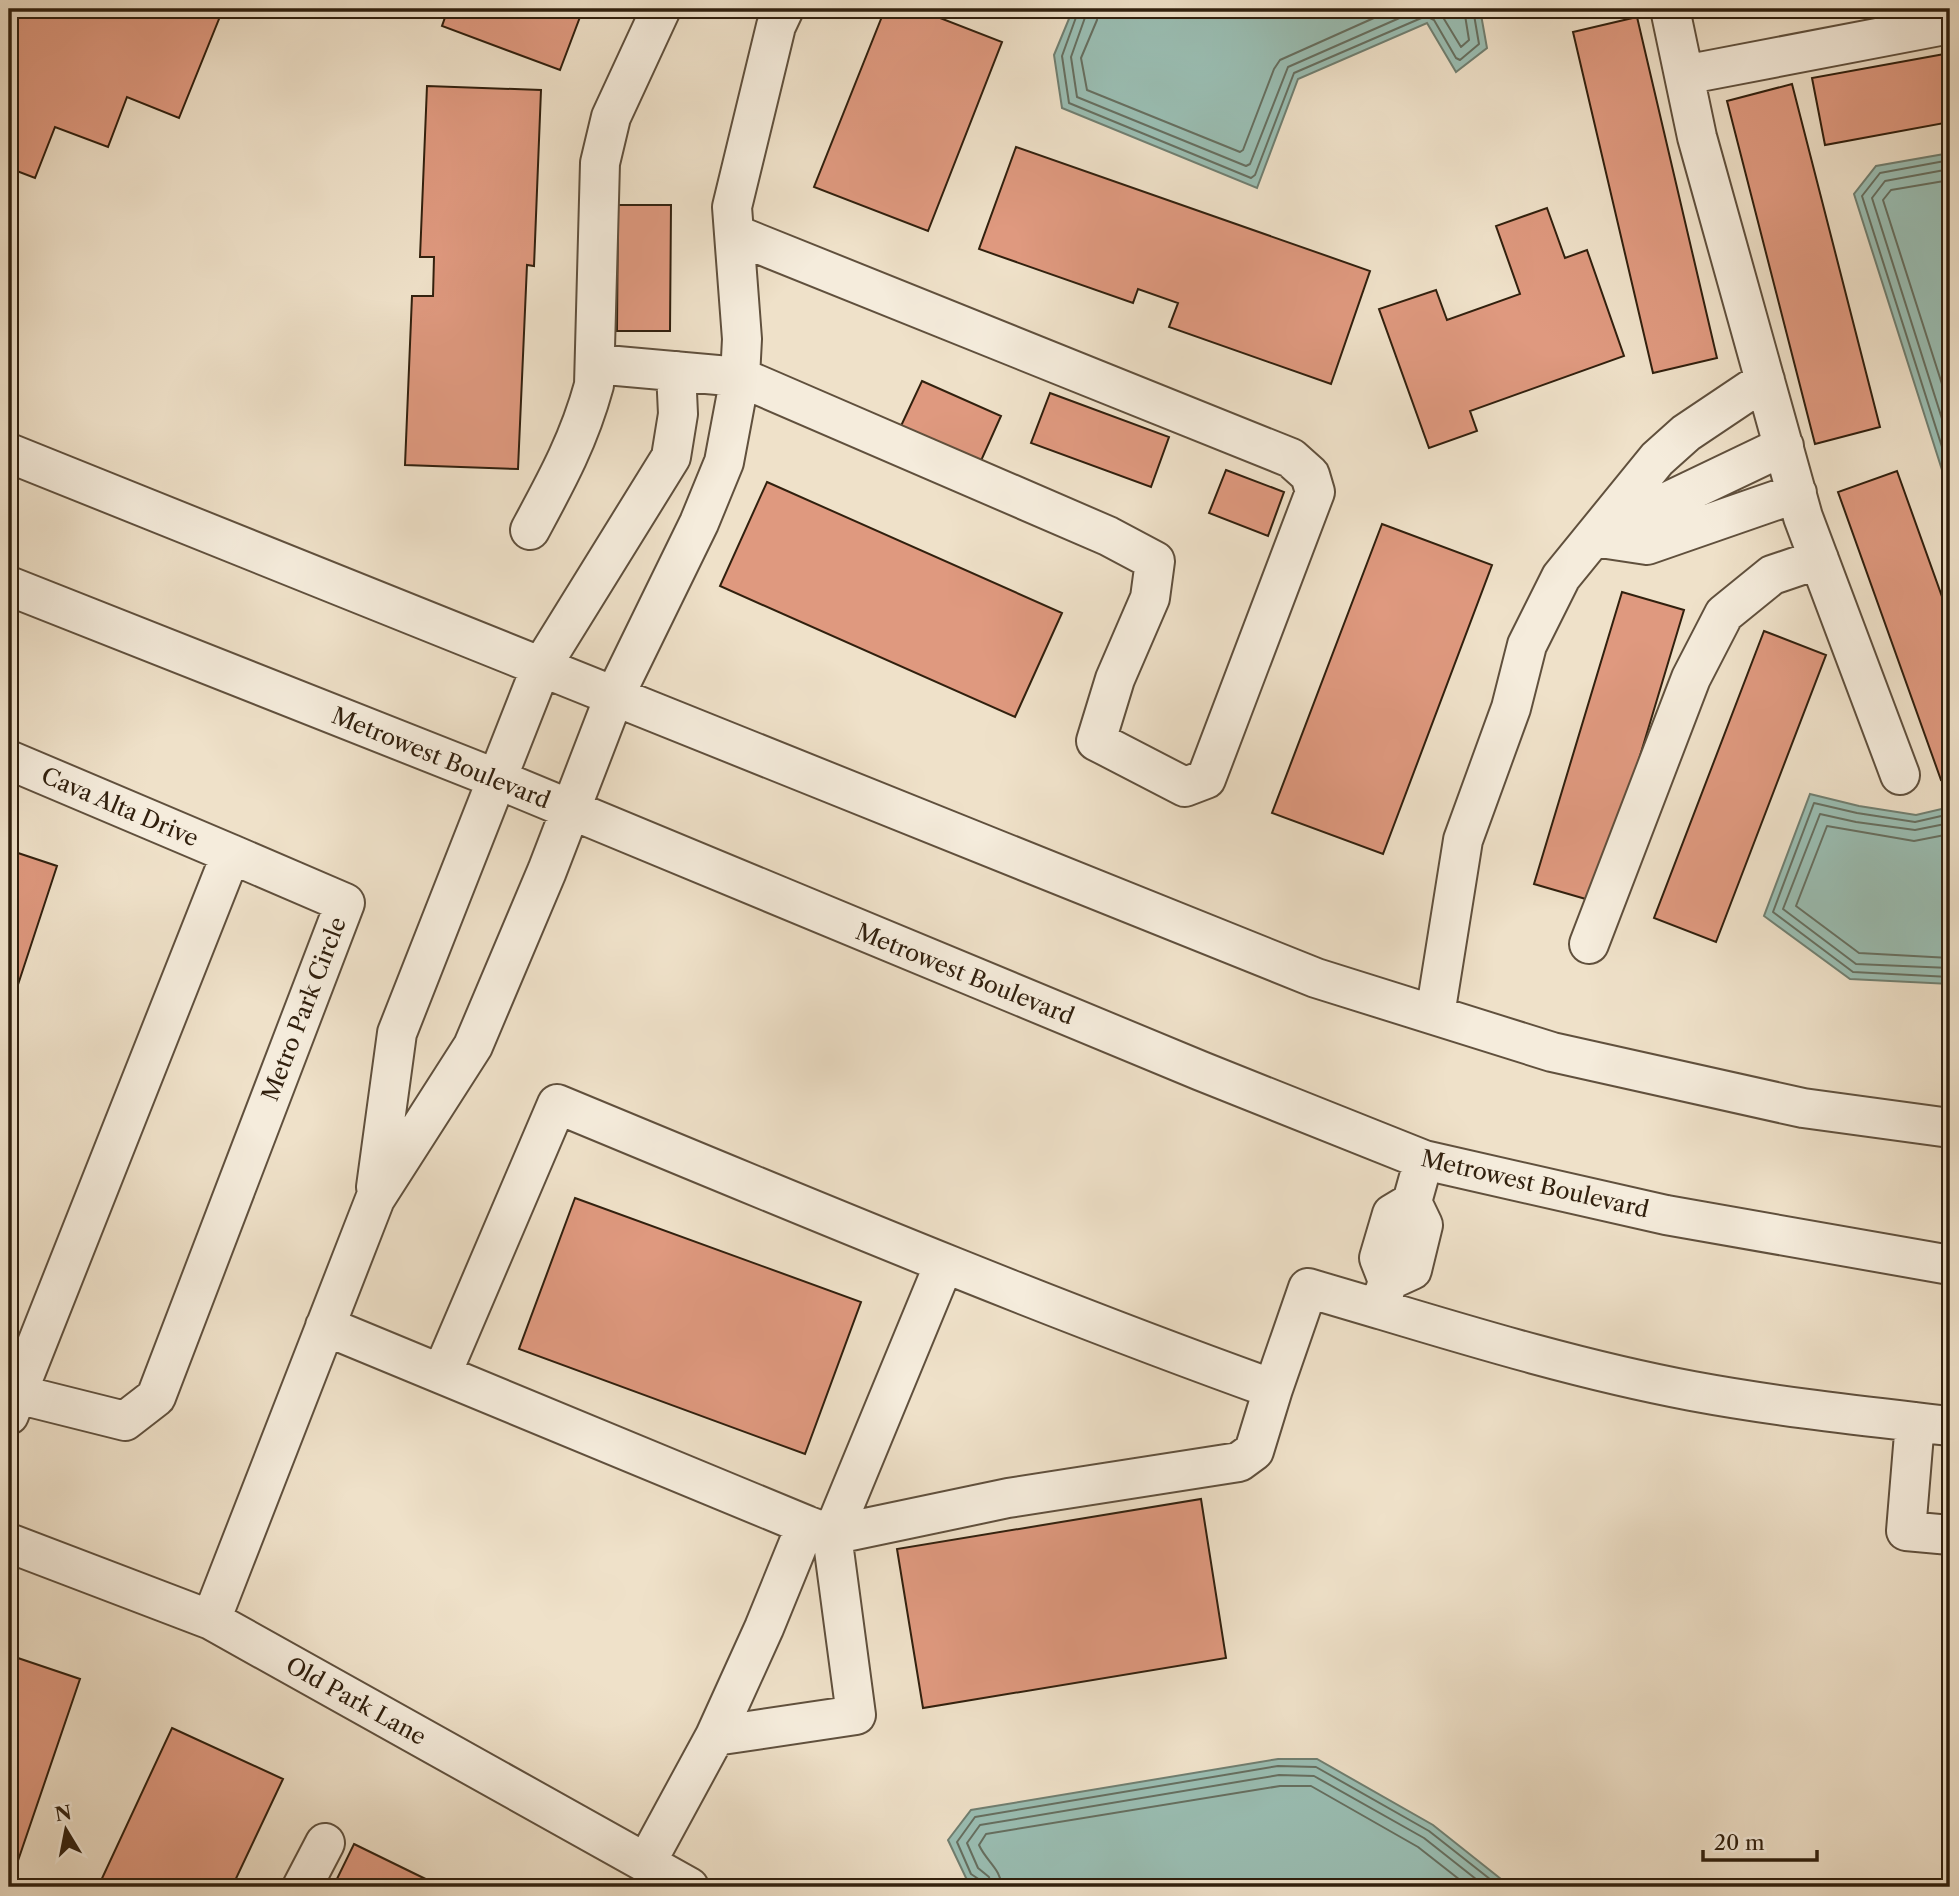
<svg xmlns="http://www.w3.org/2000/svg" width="1959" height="1896" font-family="'Libre Caslon Text',serif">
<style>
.water{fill:#9abeb3;stroke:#707f71;stroke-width:2}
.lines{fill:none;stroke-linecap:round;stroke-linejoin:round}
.shore{stroke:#666f60;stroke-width:2}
.building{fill:#df997f;stroke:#31200e;stroke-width:2}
.minor-casing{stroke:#60503d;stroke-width:42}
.minor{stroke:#f5ecdc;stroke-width:38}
.labels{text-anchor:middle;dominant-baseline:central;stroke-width:5;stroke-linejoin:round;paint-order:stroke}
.street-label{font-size:23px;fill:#31200e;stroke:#f5ecdc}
</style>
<rect width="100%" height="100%" fill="#efe1c9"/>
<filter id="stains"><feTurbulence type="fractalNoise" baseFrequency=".00286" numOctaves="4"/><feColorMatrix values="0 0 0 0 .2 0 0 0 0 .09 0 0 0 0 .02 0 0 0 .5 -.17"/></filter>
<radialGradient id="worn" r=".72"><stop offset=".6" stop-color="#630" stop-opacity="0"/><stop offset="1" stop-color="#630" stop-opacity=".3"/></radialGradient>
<path class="water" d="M1073,9h407l7,39 -31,24 -29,-49 -129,56 -41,109 -195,-80 -8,-53z
M1950,153v342l-96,-301 22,-28z
M1810,794l49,12 57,9 34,-8v177l-100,-5 -86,-63z
M1278,1759h39l116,66 78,62h-529l-15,-7 -19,-40 23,-30z"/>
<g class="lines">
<path class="shore" d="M1079,9l-17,47 7,47 182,75 4,-3 39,-102 132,-57 8,4 22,38 4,2 19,-16 -6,-35
M1088,9l-17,48 6,40 169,69 4,-2 38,-97 132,-58
M1098,9l-1,11 -16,38 6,32 153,62 3,-2 31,-81 6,-9 114,-51
M1433,9l8,5 20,33 8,-7 -5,-31
M1950,160l-70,13 -18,23 88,276
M1950,169l-65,12 -13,17 78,246
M1950,180l-59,10 -8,10 67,209
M1950,814l-35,8 -58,-9 -43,-10 -41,109 80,60 97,5
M1950,823l-35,7 -59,-8 -36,-8 -37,95 73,55 94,4
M1950,834l-36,7 -87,-15 -31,80 63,47 91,5
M982,1887l-2,-7 -9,-6 -14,-32 18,-25 303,-51 38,1 113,64 71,56
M991,1887l-2,-10 -11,-9 -11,-25 13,-18 299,-50 35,1 110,62 62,49
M1002,1887c-1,-18 -16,-26 -23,-42l7,-11 294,-48h31l107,61 51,40"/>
</g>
<path class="building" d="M9,9h214l-44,109 -52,-21 -19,50 -53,-20 -20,51 -26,-10z
M448,9h135l-23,61 -118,-44z
M885,9h32l85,33 -74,189 -114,-44z
M1748,9h33l-32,6z
M1637,17l80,341 -64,15 -80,-341z
M1950,53v69l-125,23 -13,-67z
M1792,84l88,343 -65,17 -88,-343z
M427,86l114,4 -7,176 -7,-1 -9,204 -113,-4 7,-169h21l1,-39h-14z
M1016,147l354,124 -39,113 -162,-57 9,-24 -40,-14 -5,14 -154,-54z
M618,205h53l-1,126h-53z
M1547,208l18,50 22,-8 37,106 -154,55 7,20 -48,17 -50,-139 57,-19 11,30 73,-26 -24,-68z
M922,381l79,35 -21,47 -80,-35z
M1050,393l119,44 -18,50 -120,-44z
M1226,470l58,22 -16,44 -59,-23z
M1897,471l53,148v158l-9,3 -103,-288z
M767,482l295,131 -47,104 -295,-131z
M1382,524l110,41 -109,289 -111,-41z
M1622,592l62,18 -88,292 -62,-18z
M1764,631l62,24 -110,287 -62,-24z
M9,850l48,16 -48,146z
M575,1198l286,104 -56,152 -286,-105z
M1201,1499l25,159 -303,50 -26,-159z
M9,1655l71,24 -71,208z
M172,1728l111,51 -51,108h-134z
M354,1844l88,43h-109z"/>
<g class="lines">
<g class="minor-casing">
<path id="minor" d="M1670,9l27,128 106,380 97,258
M1684,75l266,-51
M595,364l145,13 368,159 47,25 -5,37 -35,81 -19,62 89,46 21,-8 109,-287 -5,-17 -19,-17 -557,-224
M9,453l1307,525 236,74 251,56 147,20
M530,530c27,-50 49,-90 64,-145l6,-222 11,-46 50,-108
M1602,533l182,-87
M1594,537l53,8 150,-52
M9,586l488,193 704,292 223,89 242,55 284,50
M9,760l222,94
M1589,944l102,-266 33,-64 48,-39 47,-16
M1435,1015l28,-175 48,-132 16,-63 34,-68 96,-118 29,-26 79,-53
M376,1187l21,-154 144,-366 130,-210 7,-43 -2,-43
M1412,1202l-20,12 -13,44 9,23 -9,28c103,31 207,62 313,82 86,16 172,25 258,35
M1388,1281l24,-11 11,-45 -11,-23 7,-25
M325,1326l481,199
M442,1373l115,-269c237,98 474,198 716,285
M9,1415l8,-21 214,-540 114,49 -189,494 -31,24 -108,-27
M1915,1422l-9,109 44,4
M9,1543l202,77 478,267
M211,1620l164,-421 98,-153 74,-175 67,-174 85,-174 25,-61 16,-85 2,-38 -10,-132 44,-181 8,-17
M715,1736l141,-21 -24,-180 176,-37 231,-36 15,-11 19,-62 35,-101 71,21
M646,1863l69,-127 49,-108 42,-103 26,10 112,-271
M302,1887l23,-44"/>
</g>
<use href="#minor" class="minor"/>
</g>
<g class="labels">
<g class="street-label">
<text transform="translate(441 758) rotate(22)">Metrowest Boulevard</text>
<text transform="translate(120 807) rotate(23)">Cava Alta Drive</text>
<text transform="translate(965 974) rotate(22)">Metrowest Boulevard</text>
<text transform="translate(304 1009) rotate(-69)">Metro Park Circle</text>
<text transform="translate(1535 1184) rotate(13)">Metrowest Boulevard</text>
<text transform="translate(356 1701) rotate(29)">Old Park Lane</text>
</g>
</g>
<rect width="1959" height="1896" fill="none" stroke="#efe1c9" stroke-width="35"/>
<rect x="10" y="10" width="1938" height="1875" fill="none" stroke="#31200e" stroke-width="3.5"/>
<rect x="18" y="18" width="1924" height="1861" fill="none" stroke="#31200e" stroke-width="2"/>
<g transform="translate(66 1830) rotate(350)" stroke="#f5ecdc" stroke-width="5" paint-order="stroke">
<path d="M0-5L12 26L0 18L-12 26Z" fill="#31200e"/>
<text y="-10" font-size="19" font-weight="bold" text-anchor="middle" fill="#31200e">N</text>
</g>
<path d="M1703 1850v10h114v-10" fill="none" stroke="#31200e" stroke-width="3.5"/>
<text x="1714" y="1850" font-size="21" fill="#31200e" stroke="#f5ecdc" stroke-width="5" paint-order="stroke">20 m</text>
<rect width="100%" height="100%" filter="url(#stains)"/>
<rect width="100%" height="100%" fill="url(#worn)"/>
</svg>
